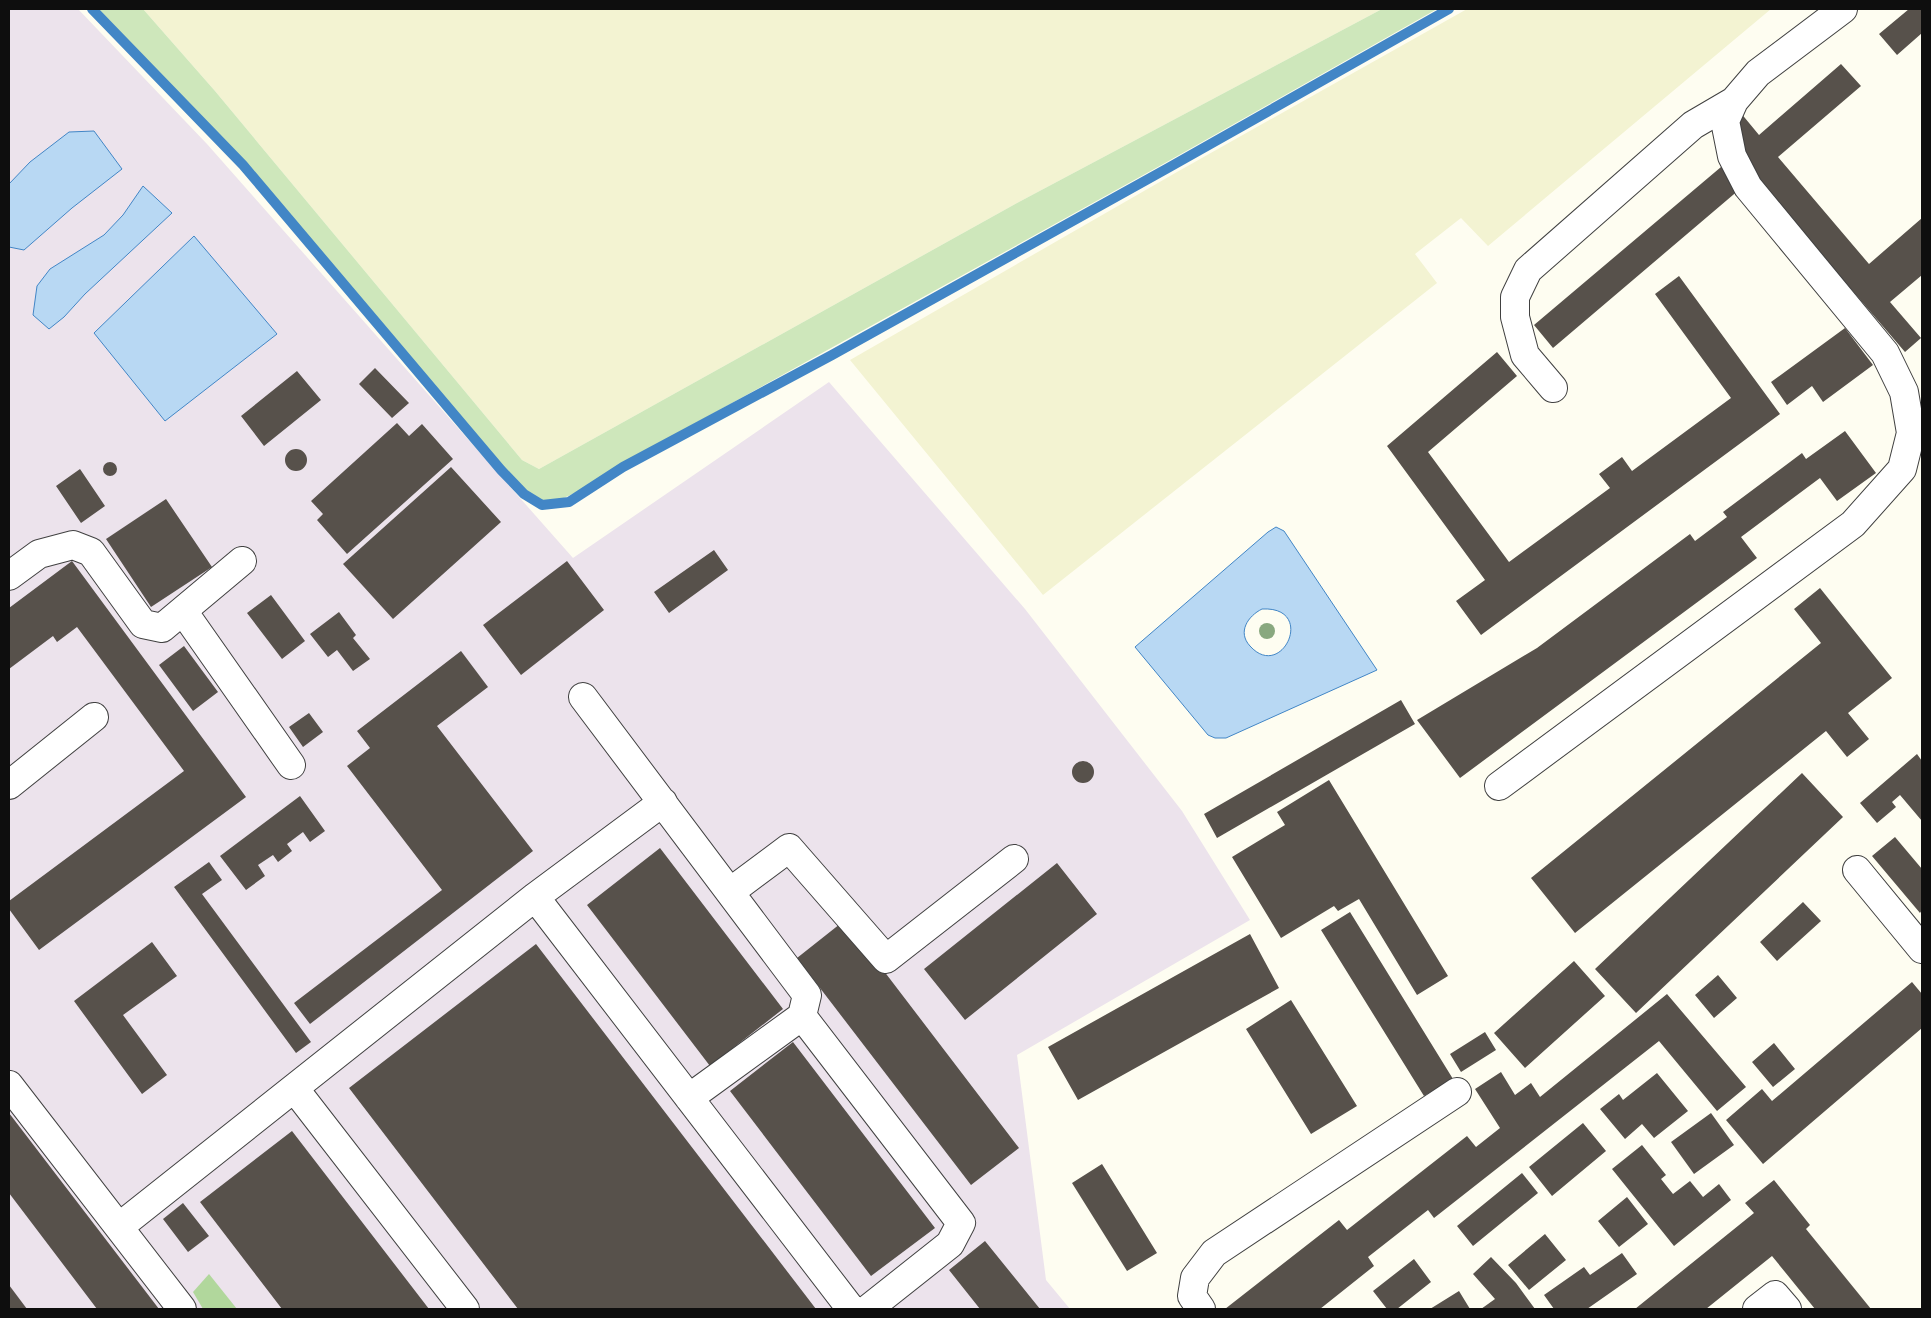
<svg xmlns="http://www.w3.org/2000/svg" width="1931" height="1318" font-family="'Crimson Pro',serif">
<style>
.industrial{fill:#ece3ec}
.farmland{fill:#f3f3d2}
.green{fill:#cee7bb}
.forest{fill:#b1d79c}
.water{fill:#b8d8f3;stroke:#4286c6;fill-rule:evenodd}
.lines{fill:none;stroke-linecap:round;stroke-linejoin:round}
.stream{stroke:#4286c6;stroke-width:10}
.building{fill:#57514b}
.minor-casing{stroke:#414141;stroke-width:30}
.minor{stroke:#fff;stroke-width:28}
.tree{fill:#89a87f}
</style>
<rect width="100%" height="100%" fill="#fefdf1"/>
<path class="industrial" d="M9,9h69l129,135 366,414 256,-176 196,227 157,202 68,109 -233,135 29,225 24,29h-1061z"/>
<path class="farmland" d="M143,9h1239l-365,194 -478,266 -17,-9 -307,-369z
M1467,9h304l-283,237 -27,-28 -46,36 22,29 -394,312 -193,-235 327,-188z"/>
<path class="green" d="M98,9h45l72,82 307,369 17,9 478,-266 365,-194h55l-272,154 -545,302c-17,10 -58,41 -77,37 -16,-4 -28,-22 -39,-33l-260,-307z"/>
<path class="forest" d="M209,1274l28,35h-34l-10,-17z"/>
<path class="water" d="M94,131l28,38 -50,39 -48,42 -15,-3v-63l21,-22 39,-30z
M143,186l29,27 -87,81 -21,23 -15,12 -16,-14 4,-29 13,-17 54,-34 19,-20z
M194,236l83,98 -112,87 -71,-88z
M1276,527l8,4 93,139 -151,68h-11l-7,-3 -73,-88 133,-115zM1262,609c55,-3 20,73 -12,37 -13,-14 -2,-30 12,-37z"/>
<g class="lines">
<path class="stream" d="M92,9l151,156 258,305 23,24 18,11 27,-3 54,-35 209,-112 336,-187 281,-159"/>
</g>
<path class="building" d="M1909,9h13v24l-25,22 -18,-21z
M1841,64l20,22 -83,71 91,107 53,-46v57l-32,27 31,36 -16,14 -164,-191 -6,-15 5,-34 19,23z
M1721,167l19,22 -187,159 -19,-23z
M1679,276l101,138 -299,221 -25,-34 29,-21 -98,-134 110,-94 20,24 -89,76 81,110 101,-74 -11,-14 23,-17 10,14 99,-73 -76,-104z
M1845,328l28,37 -50,37 -11,-16 -25,19 -16,-23z
M375,368l34,35 -17,15 -33,-34z
M297,371l24,29 -57,46 -23,-30z
M397,423l12,13 13,-12 31,35 -106,95 -30,-34 6,-6 -12,-13z
M1845,431l31,42 -39,28 -17,-23 -79,59 16,21 -297,220 -43,-58 120,-72 153,-114 5,7 32,-24 -4,-5 79,-59 4,6z
M285 460a11 11 0 1 1 22 0a11 11 0 1 1-22 0Z
M103 469a7 7 0 1 1 14 0a7 7 0 1 1-14 0Z
M451,467l50,55 -108,97 -50,-55z
M80,469l25,37 -24,17 -25,-37z
M166,499l46,68 -61,40 -45,-68z
M714,550l14,20 -59,43 -15,-21z
M72,561l174,236 -207,153 -30,-41v-8l175,-130 -107,-144 -20,15 -4,-6 -44,33v-61z
M567,561l37,49 -83,65 -38,-50z
M1820,588l72,90 -44,35 21,26 -22,18 -21,-26 -251,202 -44,-55 290,-235 -27,-34z
M271,595l34,46 -23,18 -35,-46z
M339,612l17,23 -3,3 17,21 -17,12 -16,-21 -9,7 -18,-23z
M184,646l34,46 -25,19 -34,-46z
M461,651l27,36 -51,39 96,125 -223,173 -16,-21 148,-113 -95,-124 23,-18 -13,-17z
M1401,700l14,24 -198,114 -13,-24z
M309,713l14,19 -20,15 -14,-20z
M1917,754l5,7v60l-22,-26 -8,7 4,5 -19,16 -17,-20z
M1072 772a11 11 0 1 1 22 0a11 11 0 1 1-22 0Z
M1802,773l41,44 -207,196 -41,-44z
M1329,780l119,196 -31,19 -58,-96 -21,12 -4,-5 -53,32 -49,-81 53,-32 -8,-13z
M300,796l25,35 -15,11 -7,-10 -16,12 5,7 -14,11 -5,-7 -15,10 7,11 -19,14 -26,-34z
M1895,837l27,32v41l-2,3 -48,-57z
M660,848l123,161 -73,57 -123,-161z
M209,862l13,18 -20,14 109,148 -15,11 -122,-166z
M1057,863l40,51 -132,106 -41,-51z
M1803,902l18,19 -44,40 -17,-19z
M1350,912l103,167 -29,17 -103,-166z
M845,920l174,228 -48,37 -174,-227z
M1250,934l29,54 -201,112 -30,-53z
M152,942l25,34 -54,39 44,60 -25,19 -68,-93z
M536,944l280,365h-298l-169,-221z
M1574,961l31,35 -80,72 -31,-35z
M1718,975l19,23 -23,20 -19,-23z
M1912,982l10,12v34l-159,136 -37,-44 36,-31 10,12z
M1667,994l79,93 -29,24 -58,-70 -225,177 -6,-8 -60,47 6,9 -54,43h-95l114,-89 8,10 120,-94 9,11 24,-19 -25,-39 26,-17 14,23 16,-12 9,14z
M1291,1000l66,106 -46,28 -65,-105z
M1485,1032l11,18 -35,22 -11,-18z
M793,1042l142,186 -64,48 -141,-185z
M1774,1043l21,26 -22,18 -21,-25z
M1657,1073l31,38 -34,27 -12,-14 -17,15 -25,-30 19,-15 4,6z
M9,1113l150,196h-62l-88,-116z
M1711,1113l23,32 -40,29 -23,-32z
M1583,1123l23,28 -54,45 -23,-29z
M292,1131l137,178h-147l-82,-107z
M1642,1145l24,30 -5,4 12,15 17,-13 13,16 16,-13 12,16 -57,46 -62,-77z
M1102,1164l55,89 -30,18 -55,-88z
M1522,1173l16,20 -65,53 -16,-20z
M1774,1180l36,45 -4,4 65,80h-56l-43,-53 -66,53h-71l119,-96 -9,-10z
M1627,1197l21,27 -29,23 -21,-26z
M183,1203l26,33 -21,16 -25,-33z
M1545,1234l21,26 -37,30 -21,-25z
M985,1241l55,68h-60l-31,-39z
M1622,1253l15,21 -50,35h-33l-10,-14 40,-28 6,8z
M1491,1257l25,26 19,26h-54l14,-10 -22,-25z
M1414,1259l17,23 -34,27h-10l-14,-18z
M9,1285l18,24h-18z
M1459,1291l11,18h-40z"/>
<g class="lines">
<g class="minor-casing">
<path id="minor" d="M1553,388l-28,-33 -10,-38v-20l13,-27 165,-145 41,-24
M9,576l30,-22 34,-9 18,7 52,72 19,4 80,-67
M183,611l108,154
M583,697l224,298 -5,21 159,207 -11,21 -82,65
M9,785l85,-68
M1499,786l354,-262 49,-55 9,-36 -7,-41 -19,-39 -137,-166 -16,-31 -7,-35 9,-20 24,-28 85,-64
M1857,870l65,79
M730,892l59,-44 97,111 128,-100
M535,897l316,412
M9,1085l173,224
M294,1088l171,221
M689,1098l113,-82
M119,1227l416,-330 128,-95
M1201,1309l-9,-13 3,-18 19,-25 243,-161
M1757,1309l18,-14 12,14"/>
</g>
<use href="#minor" class="minor"/>
</g>
<circle class="tree" cx="1267" cy="631" r="8"/>
<rect width="1931" height="1318" fill="none" stroke="#0e0e0e" stroke-width="20"/>
</svg>
